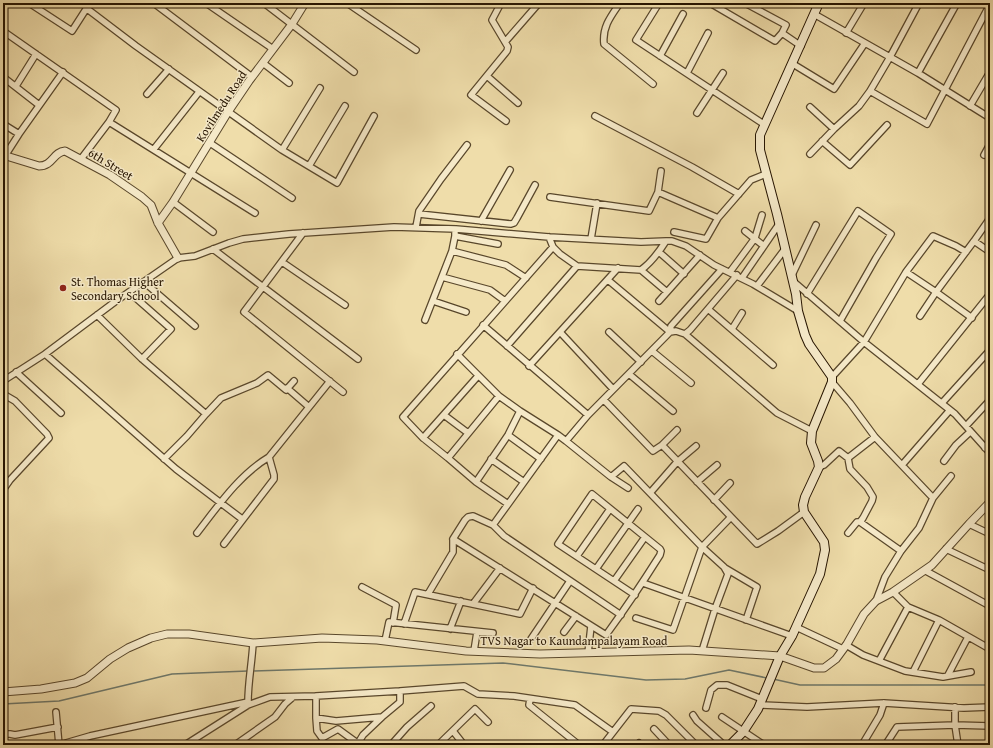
<svg xmlns="http://www.w3.org/2000/svg" width="993" height="748" font-family="'Gentium Book Plus',serif">
<style>
.lines{fill:none;stroke-linecap:round;stroke-linejoin:round}
.stream{stroke:#6e786b;stroke-width:1.5}
.minor-casing{stroke:#59472b;stroke-width:8}
.tertiary-casing{stroke:#59472b;stroke-width:9}
.secondary-casing{stroke:#271501;stroke-width:10}
.minor{stroke:#f5e9c8;stroke-width:5.5}
.tertiary{stroke:#f5e9c8;stroke-width:7}
.secondary{stroke:#f5e9c8;stroke-width:8}
.poi-dot{fill:#8f2418;stroke:#f5e9c8;stroke-width:1.5}
.labels{text-anchor:middle;dominant-baseline:central;stroke-width:3;stroke-linejoin:round;paint-order:stroke}
.street-label{font-size:12px;fill:#271501;stroke:#f5e9c8}
.poi-label{font-size:12px;fill:#271501;stroke:#f5e9c8;text-anchor:start}
</style>
<rect width="100%" height="100%" fill="#efddaa"/>
<filter id="stains"><feTurbulence type="fractalNoise" baseFrequency=".005" numOctaves="4"/><feColorMatrix values="0 0 0 0 .2 0 0 0 0 .09 0 0 0 0 .02 0 0 0 .5 -.17"/></filter>
<radialGradient id="worn" r=".72"><stop offset=".6" stop-color="#630" stop-opacity="0"/><stop offset="1" stop-color="#630" stop-opacity=".3"/></radialGradient>
<g class="lines">
<path class="stream" d="M251,671l252,-8 143,17 39,-1 44,-9 38,8
M773,679l27,6h190
M3,704l56,-3 113,-27 76,-3"/>
<g class="minor-casing">
<path id="minor" d="M29,3l43,28 18,-28
M156,3l-1,1 97,73
M206,3l67,46
M264,3l90,69
M347,3l69,47
M501,3l-9,17 16,27 -1,4 -36,44 35,26
M620,3c-9,13 -18,24 -16,41l49,40
M659,3l-23,37 129,85
M710,3l65,38 7,-8
M745,3l41,22 -4,8 19,13
M86,8l50,38 146,104 55,33 37,-67
M814,14l104,59 72,45
M3,31l113,79 -7,12 146,91
M846,33l18,-30
M505,42l34,-39
M660,56l23,-42
M263,63l26,20
M793,64l41,25 31,-46
M687,73l21,-40
M918,73l39,-70
M487,76l31,27
M3,77l36,28
M984,82l6,3
M16,86l20,-32
M870,91l57,33 63,-120
M147,94l22,-25
M970,106l20,-34
M810,107l24,22 25,-23 11,-15 20,-34 29,-54
M697,113l26,-40
M595,116l97,51 47,27
M3,124l16,10
M822,141l28,24 37,-40
M210,143l82,55
M154,149l45,-57
M282,150l38,-62
M810,154l24,-25
M984,155l6,-11
M3,159l16,-25 44,-62
M81,159l28,-37
M309,166l36,-60
M658,192l3,-21
M550,197l99,14 9,-19 60,26
M173,202l40,30
M419,214l92,10 3,-1 3,-5 18,-33
M481,221l29,-51
M416,227l3,-16 22,-32 26,-34
M745,231l19,15
M674,232l32,7 12,-21 33,-38 15,-6
M303,233l-59,79 99,80
M455,233v3l43,8
M549,237l4,10 7,7 17,12 64,4c11,-8 18,-18 25,-29h6l14,5 28,19 39,19 45,27
M591,239l6,-36
M974,241l16,-23
M213,249l145,110
M452,251l54,14 20,13
M659,252l25,22
M282,262l63,43
M641,270l26,22
M730,272l25,-34 7,-23
M906,272l27,-36 23,10 10,6
M792,275l24,-50
M442,277l48,13 15,11
M742,278l37,-54
M608,280l62,52 6,-1 9,3 5,-4 47,-55
M144,282l51,44
M794,282l70,60 42,-70 30,20 38,-51 16,11
M757,286l28,-37
M129,292l42,37 -29,30
M807,294l51,-83 33,23 -15,24 -36,63
M433,301l33,11
M659,301l41,-46
M708,309l65,56
M97,315l45,44 64,55 15,-16 36,-15 11,-8 18,15 8,-9
M920,316l16,-24 36,26
M425,320l27,-69 3,-15
M483,325l105,90
M732,329l10,-16
M560,332l53,57
M609,332l32,30
M685,334l92,79 35,18
M507,346l70,-80
M652,351l39,32
M45,354l131,115 66,50
M457,354l42,42 21,15 38,24
M529,366l89,-98
M16,372l45,41
M629,374l44,37
M832,377l32,-35 91,72 35,39
M3,381l42,-27 71,-53 62,-43 17,-2 34,-13 14,-4 46,-5 105,-7 62,2 93,8 92,5 25,-1
M832,382l18,21 25,34 58,61 -14,30 -18,23 -16,26 -9,24
M918,384l72,-90
M287,388l22,19
M3,394l12,7 32,33 2,4 -39,42 -7,10
M604,400l49,51 9,-6 15,-15
M942,403l48,-53
M444,415l24,18
M966,426l24,-26
M508,435l33,24
M423,438l55,-62
M566,441l45,36 17,11
M662,445l95,99 21,-13 26,-19
M985,448l5,-5
M448,458l51,-62
M848,458l2,11 17,18 6,10 -1,4 -9,17 -3,4h-3l-9,11
M164,459l23,-23 19,-22
M491,459l33,23
M944,461l12,-16 14,-13
M902,465l48,-55
M819,467l5,-2 15,-14 9,7 27,-21
M611,477l13,-11 78,81 -29,83 -37,-12
M476,482l32,-47 12,-24
M697,482l20,-17
M650,493l27,-31 19,-16
M933,498l18,-22
M714,500l16,-17
M508,504l-32,-22 -28,-24 -25,-20 -20,-21 150,-170
M860,522l41,29
M969,524l21,10
M197,533c21,-27 42,-58 72,-76l61,-76
M453,539l153,96c19,-26 37,-53 54,-80l1,-4 -1,-2 -68,-55 -34,50 77,51
M224,544l50,-65v-4l-5,-18
M946,549l44,21
M577,556l33,-47
M725,568l32,19 -11,33
M596,569l42,-60
M926,571l64,35
M614,581l31,-44
M643,583l149,53
M362,587l34,18 -3,18
M893,592l15,15 31,13 51,29
M428,594l25,-42v-13l12,-19 3,-3 5,-1 20,9
M473,604l27,-36
M621,615l-117,-79 -11,-11 65,-90 8,6 22,-26 82,-83 1,-6 51,-57
M404,624l11,-32 105,22 13,-26
M796,627l47,22
M450,629l11,-28
M564,632l12,-16
M531,639l39,-58
M385,641l4,-19 104,11
M846,645l17,10 42,16 38,6 28,-5
M474,651l3,-19
M702,651l13,-42 13,-35 -4,-7 -22,-20 29,-30
M588,653l3,-27
M879,661l29,-54
M913,672l26,-52
M948,675l20,-38
M316,696l84,-5
M530,699l-1,6 50,40
M248,702c0,-20 4,-39 5,-59
M760,705l47,2 77,-4 80,5 26,-1
M955,707v18l3,20
M706,708l5,-18 6,-5h10l35,14
M56,712l3,33
M693,715l4,6 27,24
M722,717l42,28
M316,718l1,13 5,7 16,-9 22,16
M654,729l15,16
M453,731l11,14
M3,734h7l5,1 43,-8
M639,743l2,2
M886,744l11,-17 58,-2 35,1
M59,745l31,-9 158,-34v3
M185,745l63,-40 22,-8 46,-1v22l20,3 46,-4 18,-15v-11l64,-5 14,8 36,2 61,9 38,27
M235,745l40,-28 10,-13 8,-7
M357,745l6,-10 19,-18
M391,745l16,-18 24,-21
M438,745l37,-36 13,13
M603,745l28,-36 28,2 7,4 30,30
M862,745l18,-30 4,-12"/>
</g>
<g class="tertiary-casing">
<path id="tertiary" d="M3,155l36,11c14,0 14,-14 26,-15l45,24 32,22 9,8 7,18 20,35
M158,223l15,-21 55,-90 21,-31 43,-57 13,-21
M3,692l38,-3 34,-6 12,-5 23,-19 18,-11 23,-10 16,-4h22l64,9 69,-5 55,2 89,11 74,3 149,-4 91,6 34,12h10l12,-9 11,-15 17,-30 12,-13 17,-9 39,-27 37,-41 21,-22"/>
</g>
<g class="secondary-casing">
<path id="secondary" d="M730,745l13,-13 15,-23 22,-53 12,-20 28,-62 5,-24 -1,-8 -20,-30 -1,-7 2,-8 14,-30 -1,-6 -7,-18 1,-12 20,-49v-5l-23,-33 -4,-9 -7,-24 -2,-17 -19,-80 -17,-64v-15l59,-132"/>
</g>
<use href="#minor" class="minor"/>
<use href="#tertiary" class="tertiary"/>
<use href="#secondary" class="secondary"/>
</g>
<circle class="poi-dot" cx="63" cy="288" r="4"/>
<g class="labels">
<g class="street-label">
<text transform="translate(221 106) rotate(-57)">Kovilmedu Road</text>
<text transform="translate(111 164) rotate(31)">6th Street</text>
<text x="574" y="640">TVS Nagar to Kaundampalayam Road</text>
</g>
<g class="poi-label">
<text x="71" y="281">St. Thomas Higher<tspan x="71" dy="14">Secondary School</tspan></text>
</g>
</g>
<rect width="993" height="748" fill="none" stroke="#efddaa" stroke-width="16"/>
<rect x="4" y="4" width="985" height="740" fill="none" stroke="#271501" stroke-width="2"/>
<rect x="8" y="8" width="977" height="732" fill="none" stroke="#271501"/>
<rect width="100%" height="100%" filter="url(#stains)"/>
<rect width="100%" height="100%" fill="url(#worn)"/>
</svg>
